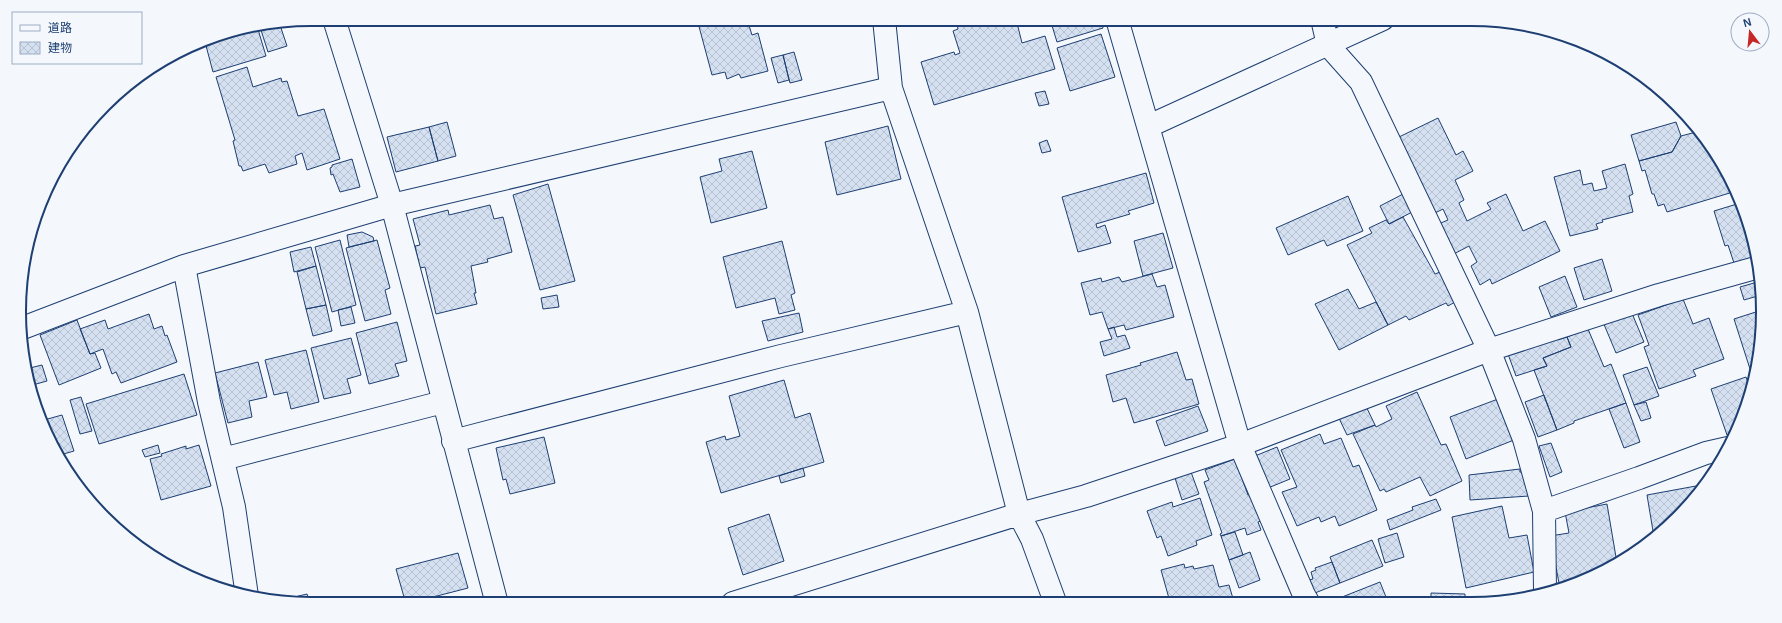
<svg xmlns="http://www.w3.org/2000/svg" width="1782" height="623" font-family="Helvetica,'Noto Sans JP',sans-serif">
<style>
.building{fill:url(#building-cross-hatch);stroke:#1d3f73}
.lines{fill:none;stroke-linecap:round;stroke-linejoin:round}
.street-casing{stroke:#1d3f73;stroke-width:24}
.street{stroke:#f4f7fb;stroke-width:22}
.rim{fill:none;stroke:#1d3f73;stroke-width:2}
</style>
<defs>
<pattern id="building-cross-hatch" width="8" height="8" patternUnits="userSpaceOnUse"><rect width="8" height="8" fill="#d5e0f0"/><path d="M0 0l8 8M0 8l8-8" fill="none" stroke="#b6c1d1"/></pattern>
</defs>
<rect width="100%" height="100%" fill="#f4f7fb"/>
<path class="building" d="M697,19h50l5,16 6,-2 10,38 -27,7 -2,-4 -12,5 -2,-7 -13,3z
M976,19h40l6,24 23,-7 10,33 -121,36 -13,-43 33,-10 1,3 5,-2 -7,-22 5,-2 -1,-5z
M1050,19h51l2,9 -46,14z
M279,22l8,24 -19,6 -8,-25z
M257,26l9,30 -53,16 -8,-30z
M1101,34l14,43 -45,14 -13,-43z
M794,52l8,28 -12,3 -7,-28z
M783,55l6,25 -11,3 -7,-25z
M247,67l6,20 28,-9 1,4 5,-1 11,35 26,-7 16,50 -33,11 -5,-17 -7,3 2,8 -28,9 -4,-9 -22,7 -2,-5h-2l-6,-25 2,-1 -19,-63z
M1045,91l4,13 -10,2 -4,-13z
M1438,118l18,37 7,-4 10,20 -18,9 9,20 -5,3 8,18 24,-12 -4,-6 19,-9 17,37 22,-10 15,30 -68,33 -2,-5 -10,6 -9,-19 6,-4 -8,-16 -19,10 -14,-31 12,-5 -5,-11 -8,4 -36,-76z
M447,122l9,34 -18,5 -9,-34z
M1676,122l5,14 -9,16 -33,9 -8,-26z
M888,126l13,53 -64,16 -12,-53z
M429,127l9,34 -42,11 -9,-35z
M1700,131l24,34 9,27 -66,20 -3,-8 -6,2 -4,-12h-2l-7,-24 -3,1 -3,-10 33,-9 9,-16z
M1047,140l4,11 -9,2 -3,-10z
M752,151l15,57 -56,15 -11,-46 22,-6 -3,-12z
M352,159l8,28 -20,5 -7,-18 -2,1 -1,-7 2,-1v-2z
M1625,164l8,30 -4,2 4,16 -31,8 1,2 -7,2 2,5 -28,7 -16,-59 26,-7 3,15 9,-2 2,8 13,-3 -5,-17z
M1146,173l8,30 -26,8 2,3 -34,10 1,4 8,-3 6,18 -33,9 -16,-55z
M548,184l27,97 -35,9 -27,-95z
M1407,192l9,18 -27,14 -9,-18z
M1348,196l15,35 -36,15 -3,-6 -36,15 -12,-27z
M1737,204l17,53 -20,6 -6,-18 -3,1 -11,-35z
M490,205l4,14 9,-2 9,35 -25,7 1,3 -17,4 5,27h-2l3,11 -41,10 -11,-47 -5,1 -5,-22 5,-1 -7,-26 35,-9 1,5z
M1403,217l32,57 5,-2 22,26 -14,8 -2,-3 -37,17 -3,-4 -18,9 -41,-80 25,-12 -3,-5 17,-8 3,4z
M362,232l11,5 1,4 -25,6 -2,-12z
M1163,233l10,35 -30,8 -9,-35z
M340,240l16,65 -24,7 -17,-65z
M377,240l13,48 -5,2 6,24 -26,7 -19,-73z
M782,241l13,52 -4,2 4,15 -16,4 -4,-16 -39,10 -13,-51z
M311,247l5,19 -22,6 -4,-20z
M1602,259l10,32 -28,9 -10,-32z
M316,266l10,39 -20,4 -9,-37z
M1152,274l5,13 8,-2 9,32 -48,13 -2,-5 -16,4 -6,-17 -12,3 -9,-32 20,-5 1,4 17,-5 3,5z
M1565,276l12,31 -26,10 -12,-30z
M1761,281v14l-17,5 -4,-13z
M1348,289l11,20 17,-7 12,23 -49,25 -24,-46z
M557,295l2,12 -16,2 -2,-11z
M1683,299l10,25 16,-6 15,41 -31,11 3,6 -37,13 -15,-42 5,-2 -11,-30z
M326,305l6,26 -19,5 -7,-27z
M351,307l4,16 -14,3 -3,-16z
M1762,310v20l-6,37 -6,2 -16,-50z
M1631,311l13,31 -28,11 -13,-31z
M799,313l4,19 -35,9 -6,-20z
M149,314l5,15 8,-3 3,10 2,-1 10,27 -56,21 -5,-11 -4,2 -9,-25 -13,5 -10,-25 25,-9 3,9z
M77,320l13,34 5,-1 6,15 -42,17 -19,-50z
M397,322l10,39 -12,3 4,12 -30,8 -13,-51z
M1114,327l3,10 8,-2 5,13 -26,8 -4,-14 12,-3 -4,-10z
M1588,329l16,38 7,-3 15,39 -52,18v2l-17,7 -23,-60 13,-4 -4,-8 28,-11 -4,-10z
M1556,337l2,3 9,-3 4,10 -28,11 4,8 -31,10 -8,-22z
M351,338l10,37 -14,4 4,14 -27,6 -13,-51z
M306,350l13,52 -28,7 -4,-17 -13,3 -9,-35z
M1177,352l9,28 6,-1 7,25 -65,19 -8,-25 -13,4 -7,-27 35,-10 -1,-2z
M258,362l9,35 -18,4 3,16 -24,6 -13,-50z
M42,365l5,16 -18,5 -3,-17z
M1647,367l12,29 -25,9 -11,-30z
M184,374l13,41 -98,29 -13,-40z
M1746,377l5,15 -17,41 -7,2 -16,-46z
M784,380l11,38 15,-5 14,49 -103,31 -15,-51 19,-6 1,4 14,-4 -11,-40z
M1417,392l24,53 5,-1 16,37 -32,15 -10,-19 -34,15 -2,-3 -4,2 -27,-57 22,-9 1,2 16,-8 -6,-13z
M1544,395l13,35 -19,7 -13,-35z
M81,397l11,34 -12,3 -10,-34z
M1498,399l16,41 -48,19 -16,-42z
M1363,400l12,25 -28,10 -11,-23z
M1646,402l5,16 -10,3 -7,-16z
M1626,403l14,39 -16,6 -15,-39z
M1198,406l10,25 -43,15 -9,-25z
M62,415l12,36 -14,4 -16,-35z
M1320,434l4,10 17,-6 12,29 6,-2 18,45 -38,16 -4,-10 -14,6 -2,-5 -22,9 -15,-34 15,-5 -16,-37z
M544,437l11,46 -45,11 -4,-15 -3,1 -7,-32z
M1551,443l11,29 -12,5 -11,-31z
M158,445l2,8 -15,4 -3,-7z
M199,445l12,41 -50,14 -11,-41 12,-3 -1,-2 25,-8v3z
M1277,447l13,32 -22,9 -13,-32z
M1235,459l13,36 5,-2 10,27 -5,2 3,8 -14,5 -2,-7 -24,8 -1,-2 2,-1 -18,-51 5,-2 -4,-10z
M803,468l2,8 -24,7 -2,-7z
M1520,469v3l8,-1 1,25 -59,4 -1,-25z
M1191,472l8,22 -17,6 -7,-22z
M1696,486l1,4 -31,39 -13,2 -6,-36z
M1200,498l12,37 -16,6 1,4 -29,11 -7,-20 -4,2 -10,-27 25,-9 1,5z
M1436,499l5,11 -51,20 -3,-10 26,-10 -1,-3z
M1607,504l10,59 -17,11 -41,9 -9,-47 19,-3 -4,-21z
M1502,506l7,32 18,-3 7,37 -68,16 -14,-71z
M769,514l15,47 -41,14 -15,-47z
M1666,529l-2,2 -9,6 -2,-6z
M1235,532l8,23 -14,5 -8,-24z
M1397,533l7,24 -19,6 -7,-24z
M1372,540l11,26 -43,17 -10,-26z
M1250,552l10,28 -21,8 -10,-28z
M458,553l10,35 -62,16 -10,-35z
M1332,562l8,21 -25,10 -6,-13 4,-1 -2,-7 5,-2 -1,-2z
M1184,564l1,4 8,-2 1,3 19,-4 6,22 10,-2 5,17h-64l-9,-32z
M1380,582l8,20h-56v-1z
M1431,593l34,1v8h-34z
M307,594l3,10 -28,-4z"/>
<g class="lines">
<g class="street-casing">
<path id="street" d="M334,19l58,186 105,399
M884,19l7,69 76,224 52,202 13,25 23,63
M1117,19l123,426 64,150 4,7
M1322,19l6,26 33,37 128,268 35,89 20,72
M1149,126l234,-107
M184,266l25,136 25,105 13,89
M20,329l164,-63 208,-61 499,-117
M453,441l328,-85 186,-44
M223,459l220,-57
M1545,591l-1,-80 95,-33 67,-25 22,-5
M733,603l286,-89 67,-18 154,-51 249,-95 170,-55 100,-28"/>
</g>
<use href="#street" class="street"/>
</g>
<path d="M0 0H1782V623H0ZM311 26H1471A285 285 0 0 1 1756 311V312A285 285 0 0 1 1471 597H311A285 285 0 0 1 26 312V311A285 285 0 0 1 311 26Z" fill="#f4f7fb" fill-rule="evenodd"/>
<path class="rim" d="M311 26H1471A285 285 0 0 1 1756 311V312A285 285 0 0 1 1471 597H311A285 285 0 0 1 26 312V311A285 285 0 0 1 311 26Z"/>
<rect x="12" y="12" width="130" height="52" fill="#f4f7fb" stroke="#9eadc5"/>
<rect x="20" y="25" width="20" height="6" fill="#f4f7fb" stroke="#9eadc5"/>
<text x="48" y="32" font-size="12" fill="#1d3f73">道路</text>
<rect x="20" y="42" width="20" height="12" fill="url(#building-cross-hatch)" stroke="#9eadc5"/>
<text x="48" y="52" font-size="12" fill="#1d3f73">建物</text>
<g transform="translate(1750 32) rotate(344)"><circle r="19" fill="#f4f7fb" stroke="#9eadc5"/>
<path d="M0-3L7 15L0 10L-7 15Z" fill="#c62828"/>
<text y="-6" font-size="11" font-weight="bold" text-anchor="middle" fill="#1d3f73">N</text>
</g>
</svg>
